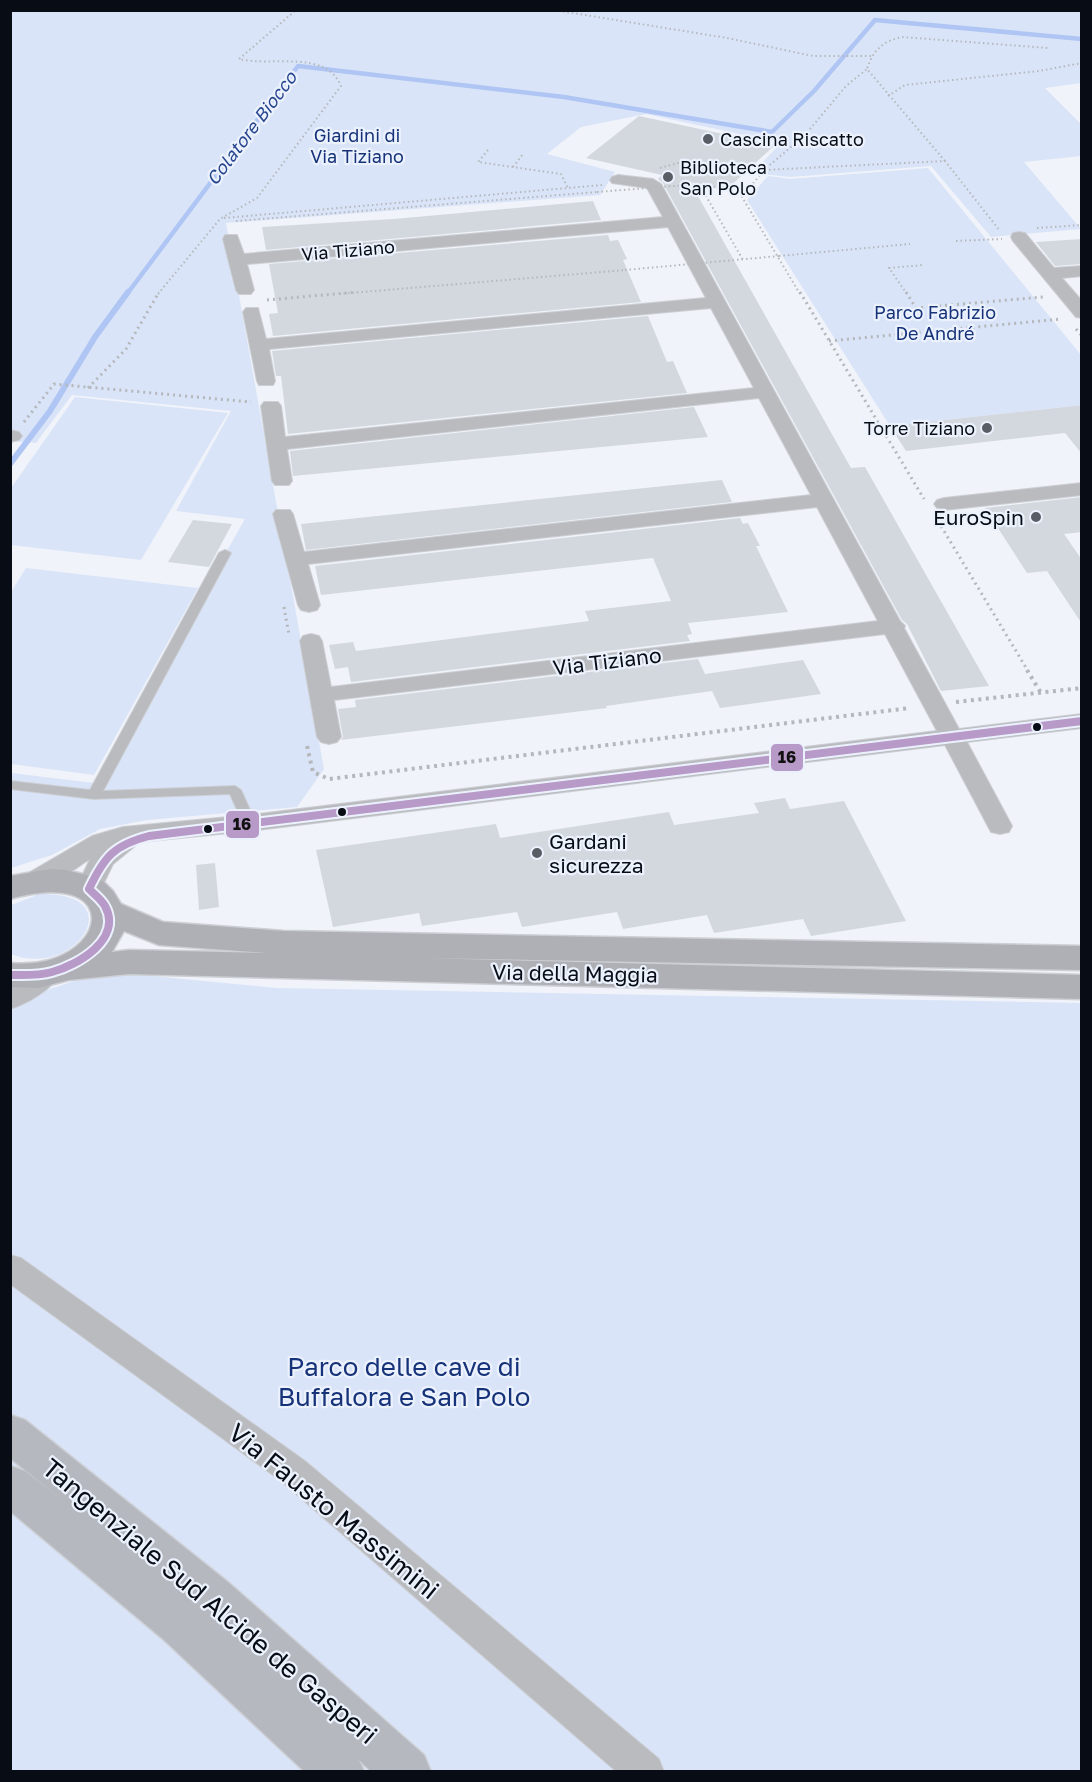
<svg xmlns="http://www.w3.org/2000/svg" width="1092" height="1782" font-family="'Golos Text',sans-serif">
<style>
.green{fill:#dae4f8}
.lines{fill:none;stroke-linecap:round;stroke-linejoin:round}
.stream-far1{stroke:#afc5f3;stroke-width:4.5}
.stream{stroke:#afc5f3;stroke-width:6}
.building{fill:#d3d8df}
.lane-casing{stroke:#cccfd4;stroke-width:2}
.street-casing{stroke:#cccfd4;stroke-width:2}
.secondary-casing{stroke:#cccfd4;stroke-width:3}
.highway-casing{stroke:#cccfd4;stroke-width:3}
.path-far2{stroke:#b5b8bb;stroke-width:2;stroke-dasharray:1.5 3;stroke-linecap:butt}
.path-far1{stroke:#b5b8bb;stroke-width:3;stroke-dasharray:2 4;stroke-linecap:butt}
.path{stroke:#b5b8bb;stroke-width:4;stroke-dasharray:3 4.5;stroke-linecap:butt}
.lane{fill:#b9bbbf;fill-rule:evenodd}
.street{fill:#b9bbbf;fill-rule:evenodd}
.secondary{fill:#aeb0b5;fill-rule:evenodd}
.highway{fill:#b5b8be;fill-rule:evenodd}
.path-bridge{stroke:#b5b8bb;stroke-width:2;stroke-dasharray:1.5 3;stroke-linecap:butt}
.bus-1-casing{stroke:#ecf2fd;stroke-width:12}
.bus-1{stroke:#b79ac7;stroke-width:8}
.poi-dot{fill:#595d65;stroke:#ecf2fd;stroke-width:2}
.bus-dot{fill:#080c15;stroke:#ecf2fd;stroke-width:2}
.labels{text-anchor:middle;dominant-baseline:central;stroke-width:4.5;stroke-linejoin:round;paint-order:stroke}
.far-water-label{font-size:18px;font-style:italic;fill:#27468f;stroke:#ecf2fd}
.far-park-label{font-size:18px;fill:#163279;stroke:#ecf2fd}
.far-poi-label{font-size:18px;fill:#080c15;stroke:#ecf2fd;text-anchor:start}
.far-street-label{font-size:18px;fill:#080c15;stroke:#ecf2fd}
.poi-label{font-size:21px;fill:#080c15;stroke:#ecf2fd;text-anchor:end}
.street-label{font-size:21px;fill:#080c15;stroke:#ecf2fd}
.near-park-label{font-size:26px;fill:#163279;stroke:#ecf2fd}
.near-street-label{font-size:26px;fill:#080c15;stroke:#ecf2fd}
.line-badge{stroke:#ecf2fd;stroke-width:2}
.pale-badge-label{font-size:16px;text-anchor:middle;font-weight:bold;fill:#111}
</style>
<rect width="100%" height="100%" fill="#f0f3f9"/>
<path class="green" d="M11,11h1070v72l-36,5 36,36v32l-57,6 57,67 -90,8 -60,-71 -141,11 -38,-4 29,-30 -135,-29 -65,13 -34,27 68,18 -15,23 -374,28 98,546 -27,38 -150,13 -47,9 -48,26 -41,13v-95l83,10 151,-264 -69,-8 55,-100 -159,-16 -36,48 -25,-2z
M928,168l153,187v50l-191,21 -143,-226 21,-24 22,3z
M75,397l153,16 -87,147 -130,-15v-57z
M26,568l172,20 -104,187 -83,-11v-172z
M40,894c93,-2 36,86 -29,60v-49z
M132,974l144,14 805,15v768h-1070l-1,-764 12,-9 71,-23z"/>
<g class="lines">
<path class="stream-far1" d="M127,294l171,-228 266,31 208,35 42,-41 61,-71 207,19"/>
<path class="stream" d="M10,464l40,-53 45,-74 33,-45"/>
</g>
<path class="building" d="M639,116l136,29 -49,45 -36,-8 161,286 14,-1 124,219 -48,5 -34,-67 -5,-4 -239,-437 -5,-4 4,-4 -76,-17z
M593,201l8,19 -335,30 -4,-23 132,-8z
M608,235l2,6 8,-1 9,19 -4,1 18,42 -368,34 -4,-22 9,-1 -9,-49z
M1082,239v25l-27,2 -19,-24z
M648,316l19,46 6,-1 14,32 -399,41 -7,-58h-5l-4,-25z
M1082,405v49l-17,-21 -159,18 -16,-25z
M694,407l14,30 -415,39 -3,-25z
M722,480l10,22 -426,48 -5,-26z
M1082,497v35l-18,2 18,26v64l-35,-53 -20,2 -42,-65z
M740,518l3,6 5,-1 12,23h-4l32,66 -100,11 4,11 -5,1 3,6 -339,41 -3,-15 -13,2 -6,-24 24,-3 3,9 233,-30 -4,-10 86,-10 -18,-43 -332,37 -6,-29z
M193,520l39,4 -23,43 -41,-5z
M698,659l7,15 98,-14 18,34 -101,14 -8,-17 -106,15 1,2 -266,32 2,-3 -5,-28 18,-2 -1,-7z
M785,798l5,11 54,-8 62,120 -95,15 -8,-17 -89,14 -7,-18 -84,14 -6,-17 -95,15 -5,-15 -95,14 -3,-13 -86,14 -17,-77 180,-26 4,14 169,-26 5,13 85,-12 -5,-10z
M215,863l4,44 -20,3 -3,-45z"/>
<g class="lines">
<g class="lane-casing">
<path id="lane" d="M225,550l6,3 -128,238 132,-5 6,4 15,33 -2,3h-10l-14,-32 -136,5 -84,-10v-8l80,9 129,-237z"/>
</g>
<g class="street-casing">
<path id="street" d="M618,175l35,4 8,5 239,437 5,5 -1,2 55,101 123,-15v14l-115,14 45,84 -3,6 -9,2 -9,-2 -46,-87 -696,86 -109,11 -27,22 -15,31 -9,3 -9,-3 -4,-6 14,-30c-18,11 -44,34 -65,28l-4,-6 4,-6 67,-39 31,-9 126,-12 688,-84 -52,-97 -551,66 7,37 -4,5 -8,2 -8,-2 -4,-5 -17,-96 3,-5 8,-2 8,2 3,5 9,46 547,-66 -61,-114 -509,57 12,41 -3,5 -8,2 -8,-2 -3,-5 -25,-91 3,-4h14l3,4 11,38 507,-57 -52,-97 -472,51 5,32 -3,4h-14l-3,-4 -11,-75 3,-4h14l3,4 4,31 469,-49 -43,-80 -442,41 6,32 -2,4h-14l-2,-4 -14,-69 3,-4h12l8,31 440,-41 -38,-71 -421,37 7,26 -3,4h-12l-3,-4 -13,-51 2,-4h12l7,19 419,-37 -16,-29 -35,-5 -2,-3 2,-3z
M1019,232l6,1 29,35 28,-2v10l-20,2 20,23v17l-6,-1 -63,-76 -2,-4 2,-4z
M10,430l9,2 3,4 -3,4 -9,2z
M1082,483v12l-138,15 -7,-2 -3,-4 3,-4 7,-2z
M47,965l9,2 4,7c-8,15 -33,30 -50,35v-24l28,-18z
M10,1255l11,3 284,203 354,298 5,13h-47l-336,-291 -271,-197z"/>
</g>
<g class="secondary-casing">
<path id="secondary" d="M51,869l15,1 25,6 13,6 9,9 8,13 42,18 121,9 798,15v24l-658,-12 658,17v24l-953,-25 -60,6 -31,8 -28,-1v-24c98,9 120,-98 0,-64v-23zM124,931l35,14 108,8 -138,-3 -17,2z"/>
</g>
<g class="highway-casing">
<path id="highway" d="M10,1415l15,5 204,163 195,172 7,17h-59l-13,-12 5,12h-59l-142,-133 -153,-128v-45l15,5 37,29 -52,-42z"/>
</g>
<path class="path-far2" d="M554,10l173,28 86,18h58
M888,96l17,-11 134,-14 43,-8
M488,150l-10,12 83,12 7,14
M945,161l-78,-92c6,-19 16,-28 35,-32l146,11
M513,167l10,-13
M660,168l18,-5 86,7 41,-35 41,-49 21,-17
M699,184l44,76
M224,218l378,-33
M236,221l361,-29
M1037,228l45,-3
M956,241l46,-2
M779,256l131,-12
M158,294l62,-75 37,-21 84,-112c-15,-37 -71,-19 -102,-27l57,-49
M339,294l286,-24
M800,294l-58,-97 22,-27 181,-9 55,70
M907,294l-18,-26 34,-3"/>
<path class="path-far1" d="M800,292l124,207
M906,292l10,16 127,-11
M267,300l90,-8
M1076,329l6,7
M829,341l232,-22
M88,388l38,-39 33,-57
M24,422l30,-38 197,18
M938,521l90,150
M284,607l5,28"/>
<path class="path" d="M1027,670l14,23
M956,702l126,-14
M307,746l6,26 16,7 581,-71"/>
<use href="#lane" class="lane"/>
<use href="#street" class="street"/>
<use href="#secondary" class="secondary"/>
<use href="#highway" class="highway"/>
<path class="path-bridge" d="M597,192l102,-8 46,9
M625,270l154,-14"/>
<g class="bus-1-casing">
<path id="bus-1" d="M10,975c14,0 28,1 42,-3 26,-7 71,-33 53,-66 -4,-7 -11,-12 -16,-17 15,-32 25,-44 60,-53l933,-115"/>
</g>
<use href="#bus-1" class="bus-1"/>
</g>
<g class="poi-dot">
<circle cx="708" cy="139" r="6"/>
<circle cx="668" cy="177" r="6"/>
<circle cx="987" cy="428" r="6"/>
<circle cx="1036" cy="517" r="6"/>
<circle cx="537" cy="853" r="6"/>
</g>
<g class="bus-dot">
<circle cx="1037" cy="727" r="5"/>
<circle cx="342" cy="812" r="5"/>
<circle cx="208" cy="829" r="5"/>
</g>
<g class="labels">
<g class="far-water-label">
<text transform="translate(251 128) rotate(-53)">Colatore Biocco</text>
</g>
<g class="far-park-label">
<text x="357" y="135">Giardini di<tspan x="357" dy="21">Via Tiziano</tspan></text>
<text x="935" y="312">Parco Fabrizio<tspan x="935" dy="21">De André</tspan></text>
</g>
<g class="far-poi-label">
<text x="720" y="139">Cascina Riscatto</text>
<text x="680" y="167">Biblioteca<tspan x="680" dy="21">San Polo</tspan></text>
<text x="975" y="428" text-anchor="end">Torre Tiziano</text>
</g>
<g class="far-street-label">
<text transform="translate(348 250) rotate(-5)">Via Tiziano</text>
</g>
<g class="poi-label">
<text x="1024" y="517">EuroSpin</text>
<text x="549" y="841" text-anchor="start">Gardani<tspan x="549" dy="24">sicurezza</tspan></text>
</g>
<g class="street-label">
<text transform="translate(607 661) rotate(-7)">Via Tiziano</text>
<text transform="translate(575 973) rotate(1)">Via della Maggia</text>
</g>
<g class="near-park-label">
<text x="404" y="1366">Parco delle cave di<tspan x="404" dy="30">Buffalora e San Polo</tspan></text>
</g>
<g class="near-street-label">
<text transform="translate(334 1511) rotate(39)">Via Fausto Massimini</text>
<text transform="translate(210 1601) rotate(40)">Tangenziale Sud Alcide de Gasperi</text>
</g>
</g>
<g class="line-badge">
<rect x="770" y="743" width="34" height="29" rx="6" fill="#b79ac7"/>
<rect x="225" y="810" width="35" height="29" rx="6" fill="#b79ac7"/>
</g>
<g class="pale-badge-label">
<text x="787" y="763">16</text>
<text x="242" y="830">16</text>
</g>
<rect width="1092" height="1782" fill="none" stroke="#080c15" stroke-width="24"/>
</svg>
